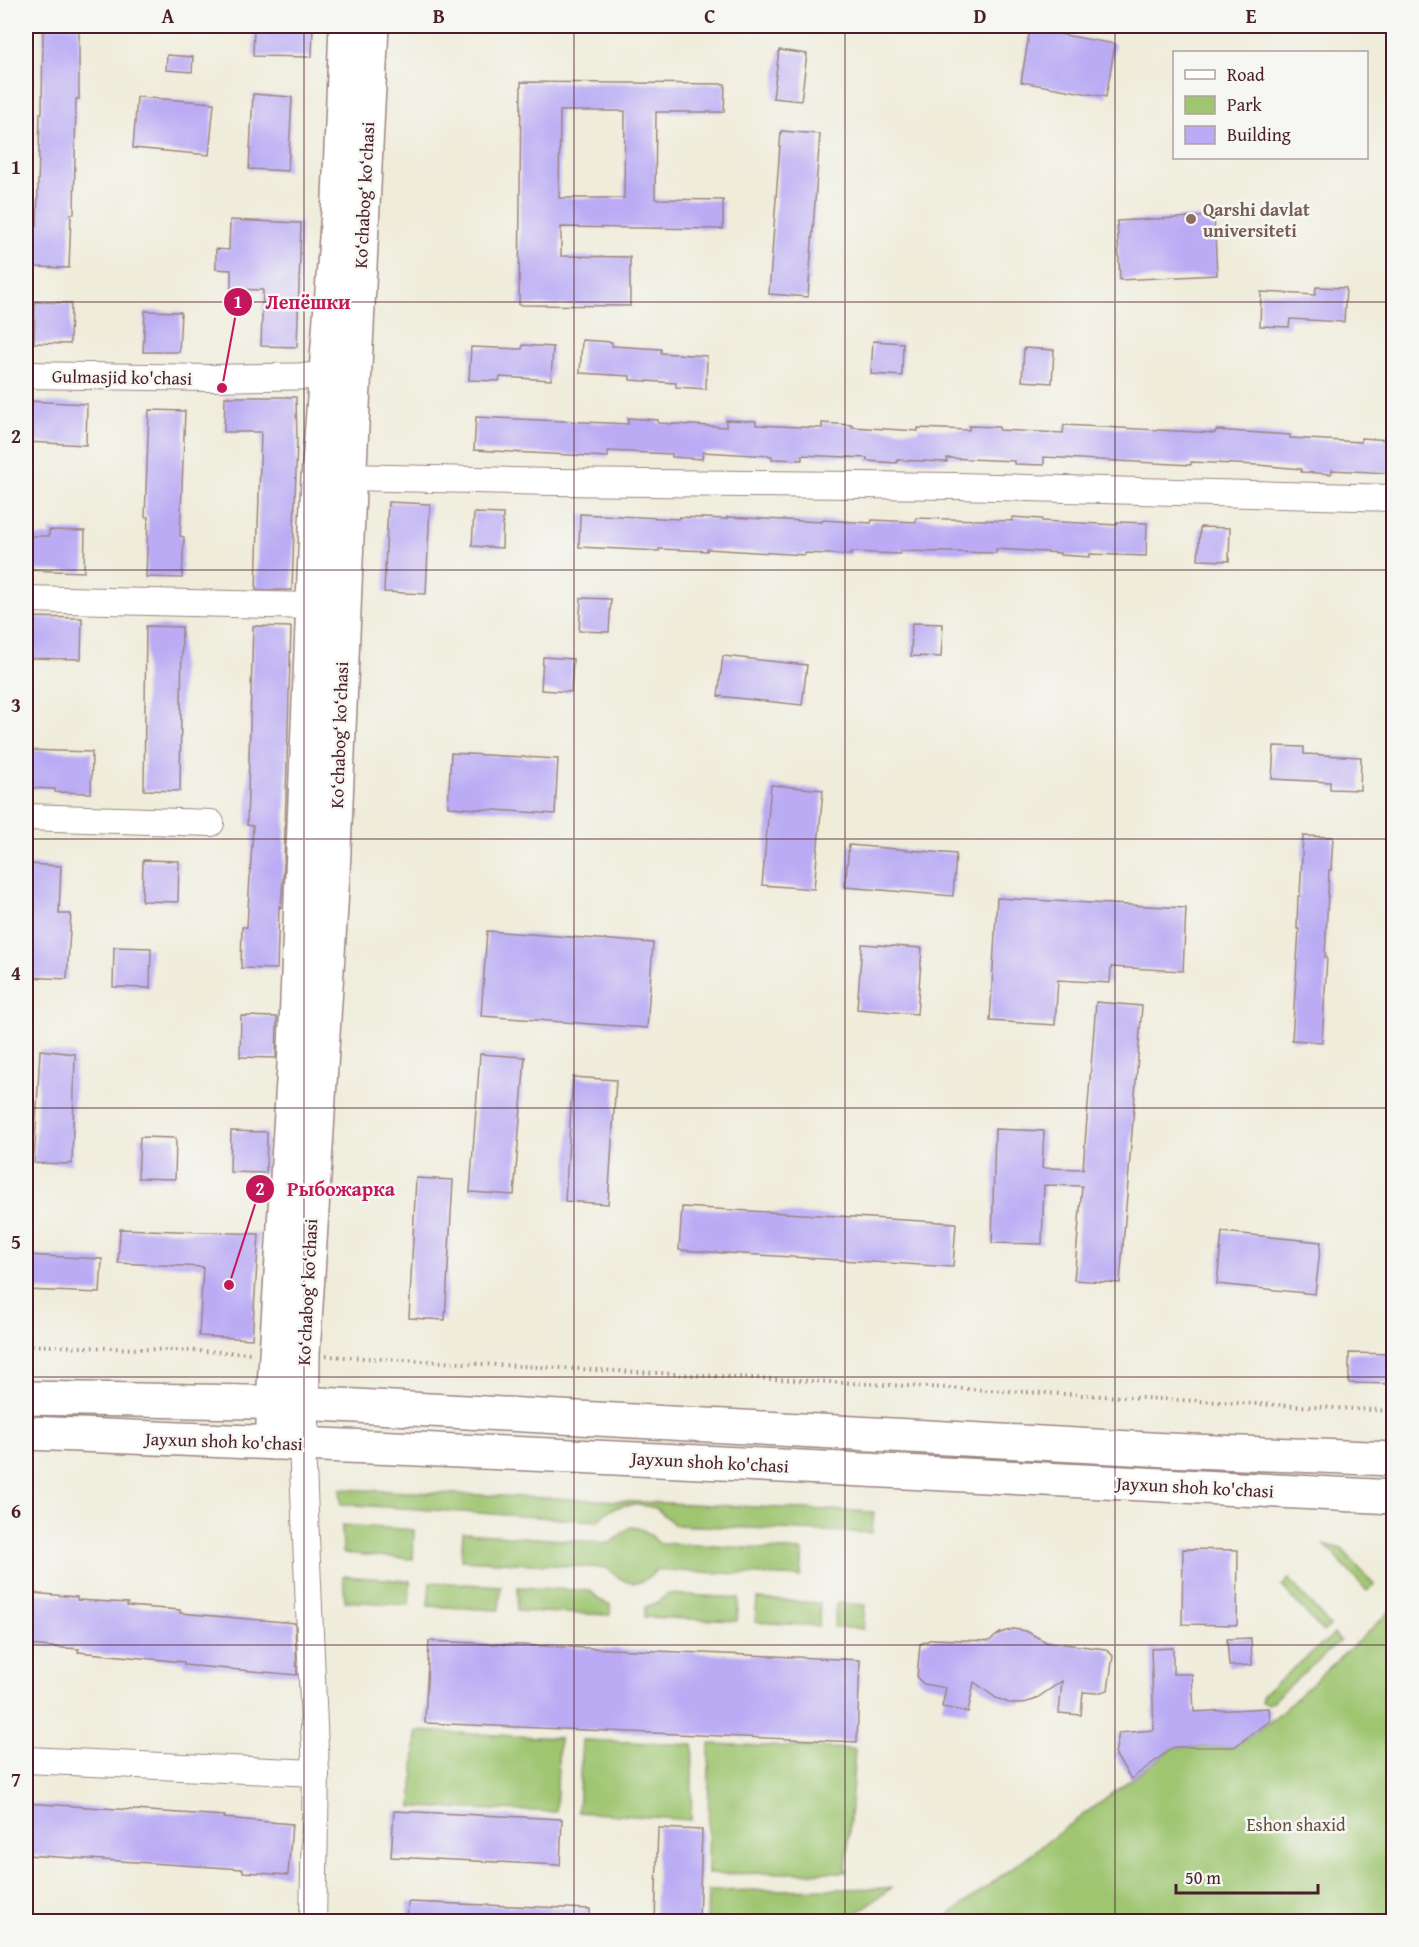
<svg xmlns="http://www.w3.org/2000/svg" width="1419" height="1947" font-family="'Gentium Book Plus',serif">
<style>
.green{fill:#9ec56f;stroke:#74724d;stroke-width:1.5}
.building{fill:#baabf4;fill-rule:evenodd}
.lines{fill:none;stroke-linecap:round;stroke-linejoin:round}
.minor-casing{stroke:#9c8682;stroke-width:28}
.major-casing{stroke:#9c8682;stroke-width:36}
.highway-casing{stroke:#9c8682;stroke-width:36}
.path{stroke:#9c8682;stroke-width:4;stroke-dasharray:1.5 4.5;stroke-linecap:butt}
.minor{stroke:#fff;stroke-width:26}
.major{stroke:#fff;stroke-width:33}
.highway{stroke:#fff;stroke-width:33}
.grid{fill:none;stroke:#4a1f2b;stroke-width:1.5;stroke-opacity:0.55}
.education-dot{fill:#8d6e63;stroke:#f6f6f2;stroke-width:2}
.labels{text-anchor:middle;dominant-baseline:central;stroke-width:5;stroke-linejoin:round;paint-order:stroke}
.street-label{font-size:18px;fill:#4a1f2b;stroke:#f6f6f2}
.education-label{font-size:18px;font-weight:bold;fill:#785e54;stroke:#f6f6f2;text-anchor:start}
.park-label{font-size:18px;fill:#63513f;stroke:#f6f6f2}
.leader{fill:none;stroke:#c2185b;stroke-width:2}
.callout-dot{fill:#c2185b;stroke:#f6f6f2;stroke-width:2}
.mark-label{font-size:18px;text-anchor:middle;font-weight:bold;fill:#fff}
.callout-label{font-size:20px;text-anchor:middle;font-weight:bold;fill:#c2185b;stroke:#f6f6f2;stroke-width:5;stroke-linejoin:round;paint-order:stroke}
.neatline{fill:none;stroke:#4a1f2b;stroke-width:2}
.grid-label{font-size:20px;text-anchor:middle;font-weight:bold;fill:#4a1f2b}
</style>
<rect width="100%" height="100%" fill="#f6f6f2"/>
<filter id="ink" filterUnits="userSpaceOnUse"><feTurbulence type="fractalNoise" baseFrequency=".0167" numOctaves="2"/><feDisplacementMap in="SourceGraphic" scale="12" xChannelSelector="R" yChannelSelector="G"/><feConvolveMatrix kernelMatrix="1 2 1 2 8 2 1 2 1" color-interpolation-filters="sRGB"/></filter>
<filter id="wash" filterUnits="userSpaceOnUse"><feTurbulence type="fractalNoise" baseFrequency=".008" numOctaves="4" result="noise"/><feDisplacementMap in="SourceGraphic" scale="24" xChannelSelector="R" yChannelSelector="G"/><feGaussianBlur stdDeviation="1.35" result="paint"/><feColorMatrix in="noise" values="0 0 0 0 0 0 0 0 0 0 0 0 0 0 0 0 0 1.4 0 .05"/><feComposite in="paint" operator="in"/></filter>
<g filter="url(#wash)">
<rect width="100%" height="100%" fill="#efecda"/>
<path class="green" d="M340,1489l534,23 -2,21 -197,-8 -19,-17 -15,-3h-17l-16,6 -11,10 -256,-17z
M342,1525l72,5 -1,29 -70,-6z
M630,1527c13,1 20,6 28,16l145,8 -2,26 -145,-7c-17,20 -31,15 -49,-2l-146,-8 2,-27 147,10z
M1324,1544l18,5 32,36 -7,6z
M343,1576l67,5 -1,24 -64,-4z
M1289,1579l41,47 -7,6 -41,-46z
M430,1582l71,4 -2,24 -71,-4z
M518,1587l73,4 8,9 12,5 -1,10 -93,-4z
M668,1594l71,4 -2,23 -93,-4 1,-10 13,-5z
M757,1599l63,4 -1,23 -64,-4z
M836,1603l29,2 -2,24 -29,-2z
M1393,1609v312h-452l233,-174h60l37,-26z
M1334,1634l6,7 -71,63 -7,-2v-7z
M416,1731l143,7 -3,74 -144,-5z
M582,1740l111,5 -2,75 -113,-8z
M709,1744l146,5 -9,123 -138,2z
M891,1888l-45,33h-139l1,-30z"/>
<g id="blocks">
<path class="building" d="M43,26h36v73h-3l-2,115h-3l-2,54 -36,-1 1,-41h3l3,-113h2z
M254,26h59l-1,31 -59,-1z
M1030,29l85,15 -9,53 -85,-15z
M779,50l28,4 -6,47 -28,-3z
M167,55l26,2 -1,15 -26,-2z
M521,82l204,2 -1,28h-68l-1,87 68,1v29l-162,-2v29l69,1v49l-111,-1zM560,111h65l-1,87h-65z
M253,94l39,3 -4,74 -39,-2z
M137,97l77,6 -5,52 -76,-7z
M781,131l39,3 -12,163 -39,-3z
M1214,216l3,59 -97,5 -3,-59z
M230,220l71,3 -4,124 -36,-1 2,-56 -32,-1v-19l-15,-1v-20l13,1z
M1316,287l30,1 -2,34 -54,-3 -1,8 -29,-1 1,-34 54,3z
M35,302l36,1 -1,41 -36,-1z
M145,311l36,1 -2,40h-36z
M582,340l30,2v4l49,3v4l46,3 -1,33 -30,-2v-4l-46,-3v-4l-50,-3z
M873,341l30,2 -1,33 -31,-2z
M523,345l30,2 -2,33 -51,-3 -1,4 -30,-1 2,-33 51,2z
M1024,348l30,2 -2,33 -30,-2z
M225,397h71l1,43 -5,150h-36l5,-158h-37z
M26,401l61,3 -1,41 -60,-3z
M149,410l36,1 -5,125 4,1 -2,41 -36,-1 2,-60h-3z
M476,417l152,7v-6l30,2v3l68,4v-7l30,1v4l66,3v-5l30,2v2l66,4v-3l51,2v-4l30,1v3l64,3 1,-8 151,8 1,-3 29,2 45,3v3l71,4v-4l30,2 -2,33 -57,-3 -1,4 -30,-2v-3l-43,-4 -67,-3v3l-147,-8v8l-30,-1v-3l-67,-3v4l-50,-2v3l-30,-2v-3l-65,-3v5l-30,-1v-3l-69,-4 -1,7 -30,-2v-3l-64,-3v6l-134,-7z
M388,502l42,2 -4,90 -42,-2z
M474,513l29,1 -1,34 -30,-2z
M580,514l99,5v-2l48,2v-2l95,5v-2l49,3 1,-3 44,2v-4l96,3v-4l30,2v2l75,4v-3l30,1 -1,33 -56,-2v3l-30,-2v-2l-64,-4v4l-96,-2v3l-49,-2v3l-46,-2v2l-98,-6v2l-48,-2v2l-80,-4z
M1200,527l30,1 -1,33 -31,-1z
M49,530l36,1 -1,41 -58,-2v-34h23z
M581,598l30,1 -2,33 -30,-1z
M26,617l56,1 -1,41 -55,-1z
M912,623l31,1 -2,33 -30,-1z
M146,626l36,1 -2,164 -36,-1z
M253,626l38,1 -7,237 -3,43 -2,-1 -2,63 -36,-1 1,-41h5l6,-101 -6,-1z
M723,656l84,9 -5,40 -84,-9z
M543,657l30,2 -2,33 -30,-2z
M1274,746l30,1v7l57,3 -1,33 -30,-1v-7l-58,-3z
M26,750l66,2 -1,41 -36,-1v-3l-29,-1z
M451,753l107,6 -3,55 -107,-7z
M771,785l52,5 -9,99 -52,-4z
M1303,836l30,1 -2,33h-2l-4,87h2l-5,85 -30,-2 7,-111h-2l1,-33h2z
M849,845l107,9 -3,42 -108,-9z
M143,860l36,1 -1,41 -36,-1z
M28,864l33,2 -2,48h12l-4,65 -41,-2 4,-76h-4z
M997,898l189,10 -3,63 -72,-4 -1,16 -52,-3 -3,45 -65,-4z
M487,931l166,12 -6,85 -166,-12z
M862,944l60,4 -5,66 -60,-5z
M114,947l37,1 -1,40 -37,-1z
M1096,1002l46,4 -22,277 -46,-3 8,-94 -38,-1 -2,59 -50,-1 3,-114 49,2 -2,37 41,1z
M241,1016l36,1 -1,41 -36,-1z
M40,1050l35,4 -3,110 -38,-1z
M480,1054l45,3 -11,138 -44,-3z
M573,1077l43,3 -8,124 -43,-3z
M231,1131l36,1 -1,41 -36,-1z
M140,1137l36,1 -1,41 -37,-1z
M416,1178l37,2 -8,140 -36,-2z
M682,1207l274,16 -3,44 -274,-17z
M120,1229l139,5 -7,105 -53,-3 4,-69 -85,-4z
M1222,1232l99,10 -6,52 -98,-10z
M26,1255l76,4 -2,34 -74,-3z
M1349,1353l45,1v30l-45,-1z
M1183,1549l55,1 -1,75 -55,-1z
M32,1593l45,4v3l51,3 -1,3 53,4v3l115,10 2,52 -113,-10v-3l-106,-10 1,-3 -53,-4v-49l6,1z
M1013,1629l13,2 20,11 60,7 7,7 -5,34 -11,3 -14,-1 -2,23 -22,-2 3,-32 -28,19 -14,4 -11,-1 -13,-5 -22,-16 -6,30 -26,-5 4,-19 -22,-4 -7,-6 3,-34 12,-5 57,2 11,-8z
M1251,1638l1,27 -23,1 -2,-27z
M429,1641l431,19 -3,82 -432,-19z
M1173,1648v26h19l2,38 75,-4 1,13 -36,26h-60l-43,32 -16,-25 4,-21 35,-3 -3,-81z
M26,1803l199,13 -1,2 68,6 -4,51 -45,-3v-3l-217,-14z
M394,1811l168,8 -2,46 -169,-8z
M658,1828l44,2 -3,92h-44z
M408,1902l182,7v13h-183z"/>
</g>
</g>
<g filter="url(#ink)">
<use href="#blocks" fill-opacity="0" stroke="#9c8682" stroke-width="1.5"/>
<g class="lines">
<g class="minor-casing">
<path id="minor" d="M26,375l184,3 116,-2
M349,477l205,5 403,4 437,12
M26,599l287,7
M26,817l185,6
M302,1444l14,329 -3,149
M26,1760l290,13"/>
</g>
<g class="major-casing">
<path id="major" d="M273,1443v-40l22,-354 23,-571 21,-280 7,-172
M302,1444l1,-90 30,-480 17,-408 22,-440"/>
</g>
<g class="highway-casing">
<path id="highway" d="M26,1398l275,5 867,47 226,9
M26,1433c456,17 912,40 1368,64"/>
</g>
<path class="path" d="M26,1345l227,8
M326,1356l1068,55"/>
<use href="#minor" class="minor"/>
<use href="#major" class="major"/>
<use href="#highway" class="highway"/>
</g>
</g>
<path class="grid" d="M304,26v1896M574,26v1896M845,26v1896M1115,26v1896M26,302h1368M26,570h1368M26,839h1368M26,1108h1368M26,1377h1368M26,1645h1368"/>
<circle class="education-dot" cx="1191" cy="219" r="6"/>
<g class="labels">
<g class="street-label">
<text transform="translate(364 195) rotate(-87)">Ko‘chabog‘ ko‘chasi</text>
<text transform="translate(122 377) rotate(1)">Gulmasjid ko'chasi</text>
<text transform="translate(339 735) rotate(-88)">Ko‘chabog‘ ko‘chasi</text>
<text transform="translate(307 1292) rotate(-87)">Ko‘chabog‘ ko‘chasi</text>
<text transform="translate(224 1441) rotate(2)">Jayxun shoh ko'chasi</text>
<text transform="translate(710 1462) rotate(3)">Jayxun shoh ko'chasi</text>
<text transform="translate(1195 1487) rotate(3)">Jayxun shoh ko'chasi</text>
</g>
<g class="education-label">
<text x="1203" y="209">Qarshi davlat<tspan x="1203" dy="21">universiteti</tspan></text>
</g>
<g class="park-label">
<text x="1296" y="1824">Eshon shaxid</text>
</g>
</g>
<path class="leader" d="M222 388L238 302M229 1285L260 1189"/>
<g class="callout-dot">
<circle cx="222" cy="388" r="6"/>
<circle cx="229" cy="1285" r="6"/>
<circle cx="238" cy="302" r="15"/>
<circle cx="260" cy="1189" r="15"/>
</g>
<g class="mark-label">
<text x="238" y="308">1</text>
<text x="260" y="1195">2</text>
</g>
<g class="callout-label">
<text x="308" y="309">Лепёшки</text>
<text x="341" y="1196">Рыбожарка</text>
</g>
<rect width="1419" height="1947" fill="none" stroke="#f6f6f2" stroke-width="66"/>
<rect x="1173" y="51" width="195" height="108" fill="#f6f6f2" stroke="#b1a0a2" stroke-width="1.5"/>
<rect x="1185" y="70" width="30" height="9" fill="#ffffff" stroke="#b1a0a2" stroke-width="1.5"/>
<text x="1227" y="81" font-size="18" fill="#4a1f2b">Road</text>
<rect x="1185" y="96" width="30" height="18" fill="#9ec56f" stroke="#b1a0a2" stroke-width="1.5"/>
<text x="1227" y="111" font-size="18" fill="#4a1f2b">Park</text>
<rect x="1185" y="126" width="30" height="18" fill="#baabf4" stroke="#b1a0a2" stroke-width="1.5"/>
<text x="1227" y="141" font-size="18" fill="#4a1f2b">Building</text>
<path d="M1176 1884v9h142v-9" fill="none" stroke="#4a1f2b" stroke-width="3"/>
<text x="1185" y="1884" font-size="18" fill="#4a1f2b" stroke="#f6f6f2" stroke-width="4.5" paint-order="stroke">50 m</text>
<rect x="33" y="33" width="1353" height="1881" class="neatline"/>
<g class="grid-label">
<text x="168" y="23">A</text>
<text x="439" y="23">B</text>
<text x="710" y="23">C</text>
<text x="980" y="23">D</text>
<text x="1251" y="23">E</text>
<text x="16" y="174">1</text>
<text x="16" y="443">2</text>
<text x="16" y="712">3</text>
<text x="16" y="980">4</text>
<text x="16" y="1249">5</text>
<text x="16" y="1518">6</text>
<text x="16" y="1786">7</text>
</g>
</svg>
